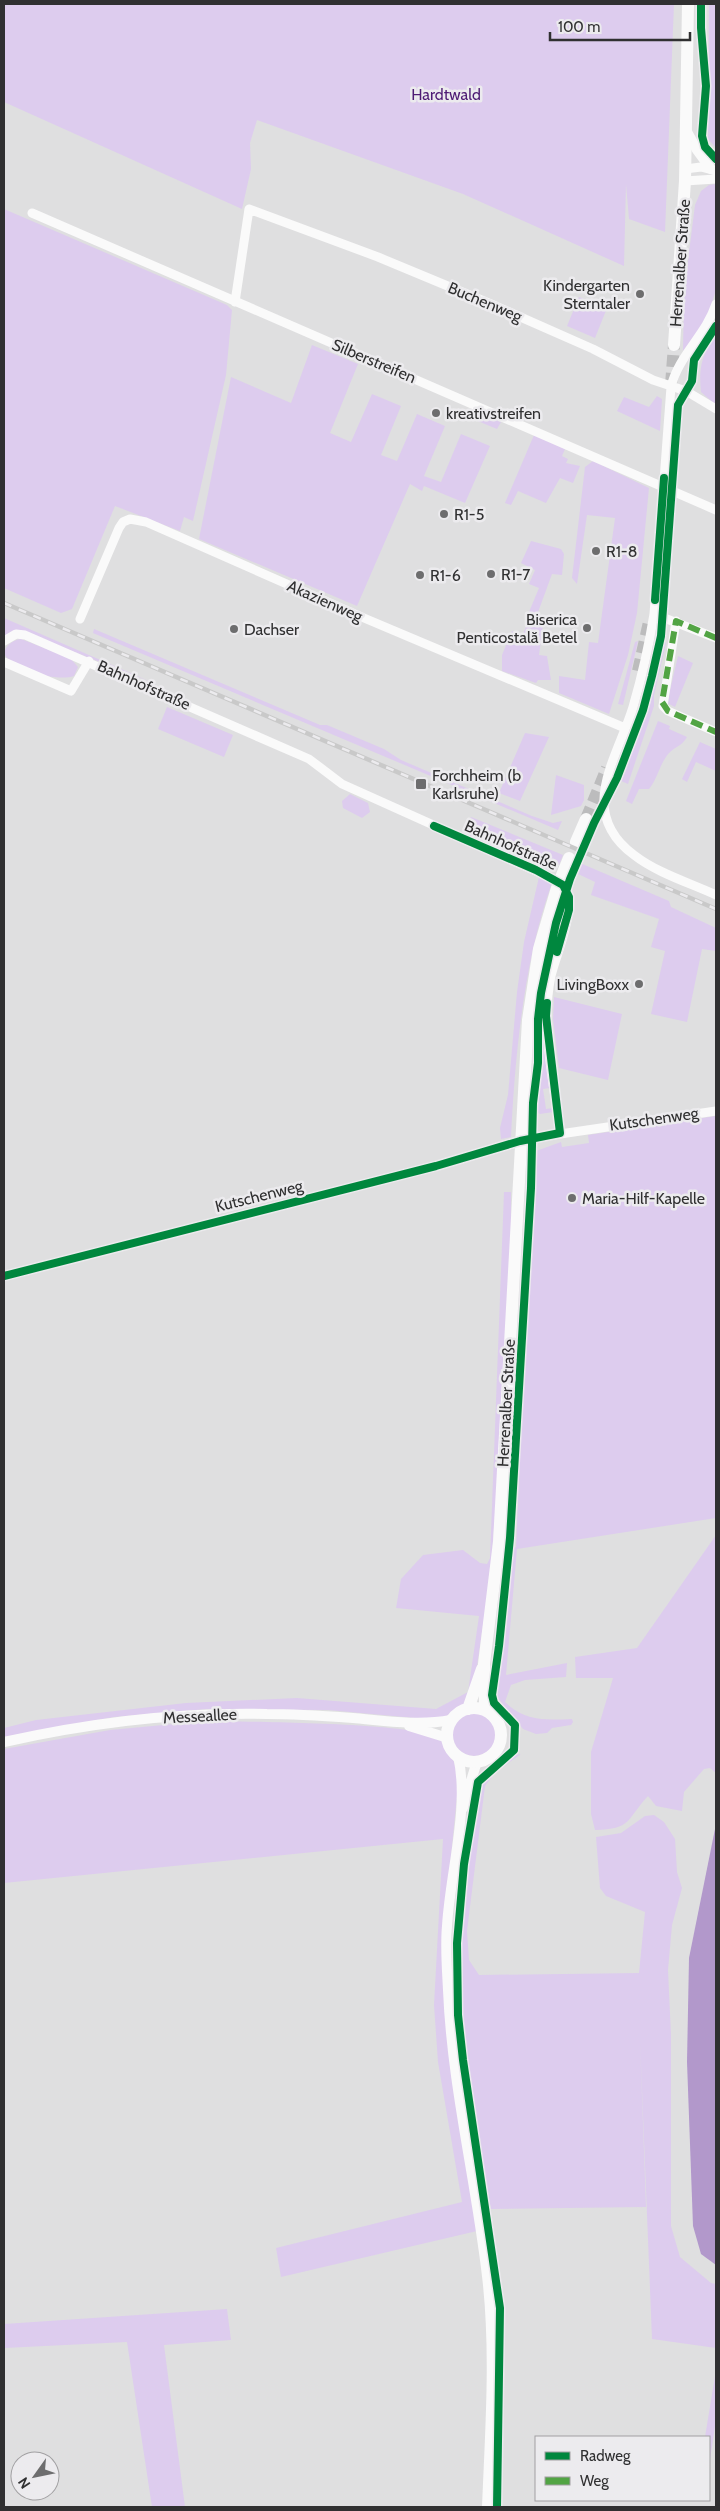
<svg xmlns="http://www.w3.org/2000/svg" width="720" height="2511" font-family="Cabin,sans-serif">
<style>
.green{fill:#dce}
.water{fill:#b298cb}
.lines{fill:none;stroke-linecap:round;stroke-linejoin:round}
.secondary-tunnel{stroke:#bcbcbd;stroke-width:12;stroke-dasharray:12 6;stroke-linecap:butt}
.minor{stroke:#fafafa;stroke-width:9}
.tertiary{stroke:#fafafa;stroke-width:10}
.secondary{stroke:#fafafa;stroke-width:12}
.rail-casing{stroke:#c9c9c9;stroke-width:4.5}
.rail{stroke:#ecebee;stroke-width:2.5;stroke-dasharray:8;stroke-linecap:butt}
.quiet{stroke:#52a444;stroke-width:6;stroke-dasharray:12 6;stroke-linecap:butt}
.cycleway-casing{stroke:#ecebee;stroke-width:11}
.cycleway{stroke:#00873e;stroke-width:8}
.poi-dot{fill:#6d6d6e;stroke:#ecebee;stroke-width:2}
.labels{text-anchor:middle;dominant-baseline:central;stroke-width:5;stroke-linejoin:round;paint-order:stroke}
.park-label{font-size:16px;fill:#4e1c74;stroke:#ecebee}
.street-label{font-size:16px;fill:#303031;stroke:#ecebee}
.poi-label{font-size:16px;fill:#303031;stroke:#ecebee;text-anchor:start}
</style>
<rect width="100%" height="100%" fill="#dfdfe0"/>
<path class="green" d="M4,4h670l-9,228 -36,-13 -3,-35 -2,82 -161,-72 -206,-74 -7,23 1,26 -9,40 -238,-107z
M709,4h7v144l-8,-9z
M716,184v106l-7,22 -10,19 -16,20 1,-59 11,-87 6,-14 8,-6z
M4,209l223,96 5,5 -6,65 -33,146 -9,-4 -4,14 -65,-25 -43,103 -11,4 -57,-25z
M579,297l28,11 -12,30 -28,-12z
M716,329v76l-15,-13c-3,-29 3,-37 15,-63z
M312,345l46,19 -28,69 21,9 21,-48 29,12 -20,49 16,6 20,-47 28,12 -21,50 17,6 20,-48 29,12 -25,57 -41,-17 -2,5 -12,-7 -53,122 -158,-67 32,-162 60,26z
M657,396l5,3 -2,32 -43,-20 7,-14 25,10z
M472,410l29,12 -4,7 -29,-12z
M534,435l31,14 -3,7 6,3 -2,4 14,3 -7,17 -13,-5 -14,25 -28,-12 -7,14 -6,-2z
M593,461l56,27 -12,125 -9,42 -19,59 -50,-21v-17l26,4 4,-38 9,1 17,-125 -28,-3 -10,69 -5,-6 13,-111z
M531,541l30,8 3,5 -2,21 -10,-1 -15,41 -8,-3 10,-24 -10,-4 6,-14 -14,-7z
M4,618l147,64 -120,-47 -27,3z
M530,618l13,7 -4,30 8,1 4,24h-13l-2,3 -34,-12v-16l10,-24 10,5z
M94,629l226,96h7l57,24 17,11 131,56 21,7 9,-2 -4,9 -465,-197z
M21,639l49,19 8,9 -4,9c-17,6 -64,-6 -70,-23 2,-8 9,-13 17,-14z
M638,641l-15,64 -5,-1 17,-62z
M664,642l2,1 -12,52v11l-26,78 -9,-4 28,-76z
M678,656l15,7 -18,44 -8,-4z
M167,707l66,28 -9,22 -66,-28z
M658,721l12,5 -1,3 18,8c-5,9 -11,9 -18,16 -9,10 -11,25 -20,36h-10l-7,15 -6,-3z
M525,733l24,4 -29,64 -21,-8z
M700,742l16,7v22l-20,-9 -9,20 -5,-3z
M556,775l28,10v15l-3,6 -30,9z
M350,794l18,9 2,9 -8,6 -19,-10 -1,-7z
M471,817l92,38 -4,10 -10,-3 -2,7 -77,-32 5,-12 -7,-3z
M580,863l89,38 2,6 45,21v23l-14,-2 -15,73 -36,-8 14,-63 -14,-4 8,-28 -68,-24 4,-13 -19,-9z
M539,877l13,6c-28,77 -37,171 -41,254l-10,2 -1,-11 8,-33 9,-103 7,-50z
M554,997l68,17 -14,66 -49,-12 -6,-49z
M542,1032l8,56 -7,1 3,20 7,-1v4l-13,2 -5,-3 6,-42 -1,-34z
M716,1116v402l-199,31 -11,126 61,-12 -1,14 -41,3 -14,5 -6,17c20,20 41,18 67,17l1,3 -2,3 -19,3 -5,5 -11,1 -13,-5 -26,-32 15,-148 4,-2 14,-322 6,-74 25,-9 1,5 27,-4 -1,-8z
M504,1192h7v36l-12,238 -9,111 -16,110 -6,15 -14,9 -9,6 -19,2 -98,-9 -121,-1 -93,8 -110,20v-9l32,-8 150,-17 111,-5 139,11 32,-17 11,-76 -83,-8 5,-29 22,-24 40,-5 17,13 7,1 3,-6z
M716,1535v238l-6,-5 -6,1 -20,23 -2,19 -26,-5 -8,-10c-22,24 -16,33 -53,34l-4,-16v-62l22,-74h-37l-1,-21 62,-9z
M452 1734a22 22 0 1 1 44 0a22 22 0 1 1-44 0Z
M206,1721c36,1 214,1 234,18 10,9 15,25 19,37l-17,171 35,284 -196,46 -5,-29 186,-46 -24,-140 -4,-57 9,-166 -439,44v-134l106,-19z
M521,1754l-25,18 -11,14 -18,145 2,29 10,15 160,-2 6,-61 -39,-16 -6,-8 -4,-51 25,-4 24,-17 9,-1 10,7 11,17 2,33 5,16 -10,37 -4,45 3,65v191l9,31 31,26 5,1v64l-64,-9 -12,-299 6,167 -155,2c-18,-97 -33,-189 -30,-288 1,-45 12,-91 19,-136l4,-8 32,-22z
M227,2309l4,31 -67,5 21,162h-33l-25,-165 -123,6v-24z
M716,2370v50l-7,46v-29h-4z"/>
<path class="water" d="M716,1824v441l-15,-11 -8,-28 -6,-164 2,-104z"/>
<g class="lines">
<path class="secondary-tunnel" d="M671,385l3,-40
M638,671l11,-49
M586,819l21,-51"/>
<path class="minor" d="M685,169l16,-2 15,4
M685,181l31,-2
M32,213l684,297
M235,302l14,-93 129,48 113,47 102,45 60,31 33,11 30,18
M716,304c-10,31 -38,52 -45,83l-17,227c-5,31 -12,62 -21,93 -16,52 -57,105 1,148 23,18 56,28 82,40
M654,614l62,24
M80,619l39,-91 4,-6 7,-3 16,3 218,96 261,110
M676,621l-13,85 5,5 48,21
M4,641l12,-7 9,1 284,124 33,25 218,98c21,21 -3,68 -9,94 -11,51 3,106 9,157
M4,662l67,29 18,-30
M4,1276l432,-110 97,-28 183,-27"/>
<path class="tertiary" d="M686,130l11,20 14,19
M409,1726l39,12
M4,1742c85,-19 175,-30 263,-28 29,0 58,2 86,4 33,3 66,8 98,2
M458,1756c12,51 -8,117 -11,170 -2,21 0,43 1,64 4,97 28,190 39,286 9,76 3,155 0,231
M463,1808l14,-47"/>
<path class="secondary" d="M674,345l11,-164 3,-177
M576,842l10,-23
M562,875l7,-17
M447 1735a27 27 0 1 1 54 0a27 27 0 1 1-54 0Z
M468,1709l14,-40
M488,1712l-3,-10 -1,-38 15,-122 29,-522 11,-71 18,-61"/>
<g class="rail-casing">
<path id="rail" d="M4,603l712,306"/>
</g>
<use href="#rail" class="rail"/>
<path class="quiet" d="M716,638l-40,-17 -14,81 6,9 48,21"/>
<g class="cycleway-casing">
<path id="cycleway" d="M701,4v24l5,58 -4,50 3,11 11,12
M655,600l9,-122
M434,826l102,44 27,15 6,12v13l-12,42
M4,1276l432,-110 84,-25 40,-8 -14,-117 1,-13
M497,2507l3,-199 -37,-248 -5,-45 -1,-72 7,-79 14,-82 36,-32 1,-25 -21,-22 -2,-8 7,-49 11,-108 21,-350 2,-85 5,-40v-44l3,-26 15,-70 14,-44 24,-56 23,-45 26,-68 9,-34 9,-40 17,-231 14,-24 2,-21 22,-34"/>
</g>
<use href="#cycleway" class="cycleway"/>
</g>
<g class="poi-dot">
<circle cx="640" cy="294" r="5"/>
<circle cx="436" cy="413" r="5"/>
<circle cx="444" cy="514" r="5"/>
<circle cx="596" cy="551" r="5"/>
<circle cx="491" cy="574" r="5"/>
<circle cx="420" cy="575" r="5"/>
<circle cx="587" cy="628" r="5"/>
<circle cx="234" cy="629" r="5"/>
<rect x="415" y="778" width="12" height="12" rx="2.5"/>
<circle cx="639" cy="984" r="5"/>
<circle cx="572" cy="1198" r="5"/>
</g>
<g class="labels">
<g class="park-label">
<text x="446" y="94">Hardtwald</text>
</g>
<g class="street-label">
<text transform="translate(680 263) rotate(-86)">Herrenalber Straße</text>
<text transform="translate(485 302) rotate(23)">Buchenweg</text>
<text transform="translate(374 361) rotate(23)">Silberstreifen</text>
<text transform="translate(325 601) rotate(24)">Akazienweg</text>
<text transform="translate(144 685) rotate(24)">Bahnhofstraße</text>
<text transform="translate(511 845) rotate(24)">Bahnhofstraße</text>
<text transform="translate(654 1119) rotate(-8)">Kutschenweg</text>
<text transform="translate(259 1196) rotate(-14)">Kutschenweg</text>
<text transform="translate(506 1403) rotate(-87)">Herrenalber Straße</text>
<text transform="translate(200 1716) rotate(-3)">Messeallee</text>
</g>
<g class="poi-label">
<text x="630" y="285" text-anchor="end">Kindergarten<tspan x="630" dy="18">Sterntaler</tspan></text>
<text x="446" y="413">kreativstreifen</text>
<text x="454" y="514">R1-5</text>
<text x="606" y="551">R1-8</text>
<text x="501" y="574">R1-7</text>
<text x="430" y="575">R1-6</text>
<text x="577" y="619" text-anchor="end">Biserica<tspan x="577" dy="18">Penticostală Betel</tspan></text>
<text x="244" y="629">Dachser</text>
<text x="432" y="775">Forchheim (b<tspan x="432" dy="18">Karlsruhe)</tspan></text>
<text x="629" y="984" text-anchor="end">LivingBoxx</text>
<text x="582" y="1198">Maria-Hilf-Kapelle</text>
</g>
</g>
<rect width="720" height="2511" fill="none" stroke="#303031" stroke-width="10"/>
<rect x="535" y="2436" width="175" height="65" fill="#ecebee" stroke="#a1a0a2"/>
<rect x="545" y="2452" width="25" height="8" fill="#00873e" stroke="#a1a0a2"/>
<text x="580" y="2461" font-size="15" fill="#303031">Radweg</text>
<rect x="545" y="2477" width="25" height="8" fill="#52a444" stroke="#a1a0a2"/>
<text x="580" y="2486" font-size="15" fill="#303031">Weg</text>
<g transform="translate(35 2476) rotate(237)"><circle r="24" fill="#ecebee" stroke="#a1a0a2"/>
<path d="M0-4L9 19L0 12L-9 19Z" fill="#6d6d6e"/>
<text y="-8" font-size="14" font-weight="bold" text-anchor="middle" fill="#303031">N</text>
</g>
<path d="M550 32v8h140v-8" fill="none" stroke="#303031" stroke-width="2.5"/>
<text x="558" y="32" font-size="15" fill="#303031" stroke="#ecebee" stroke-width="4" paint-order="stroke">100 m</text>
</svg>
